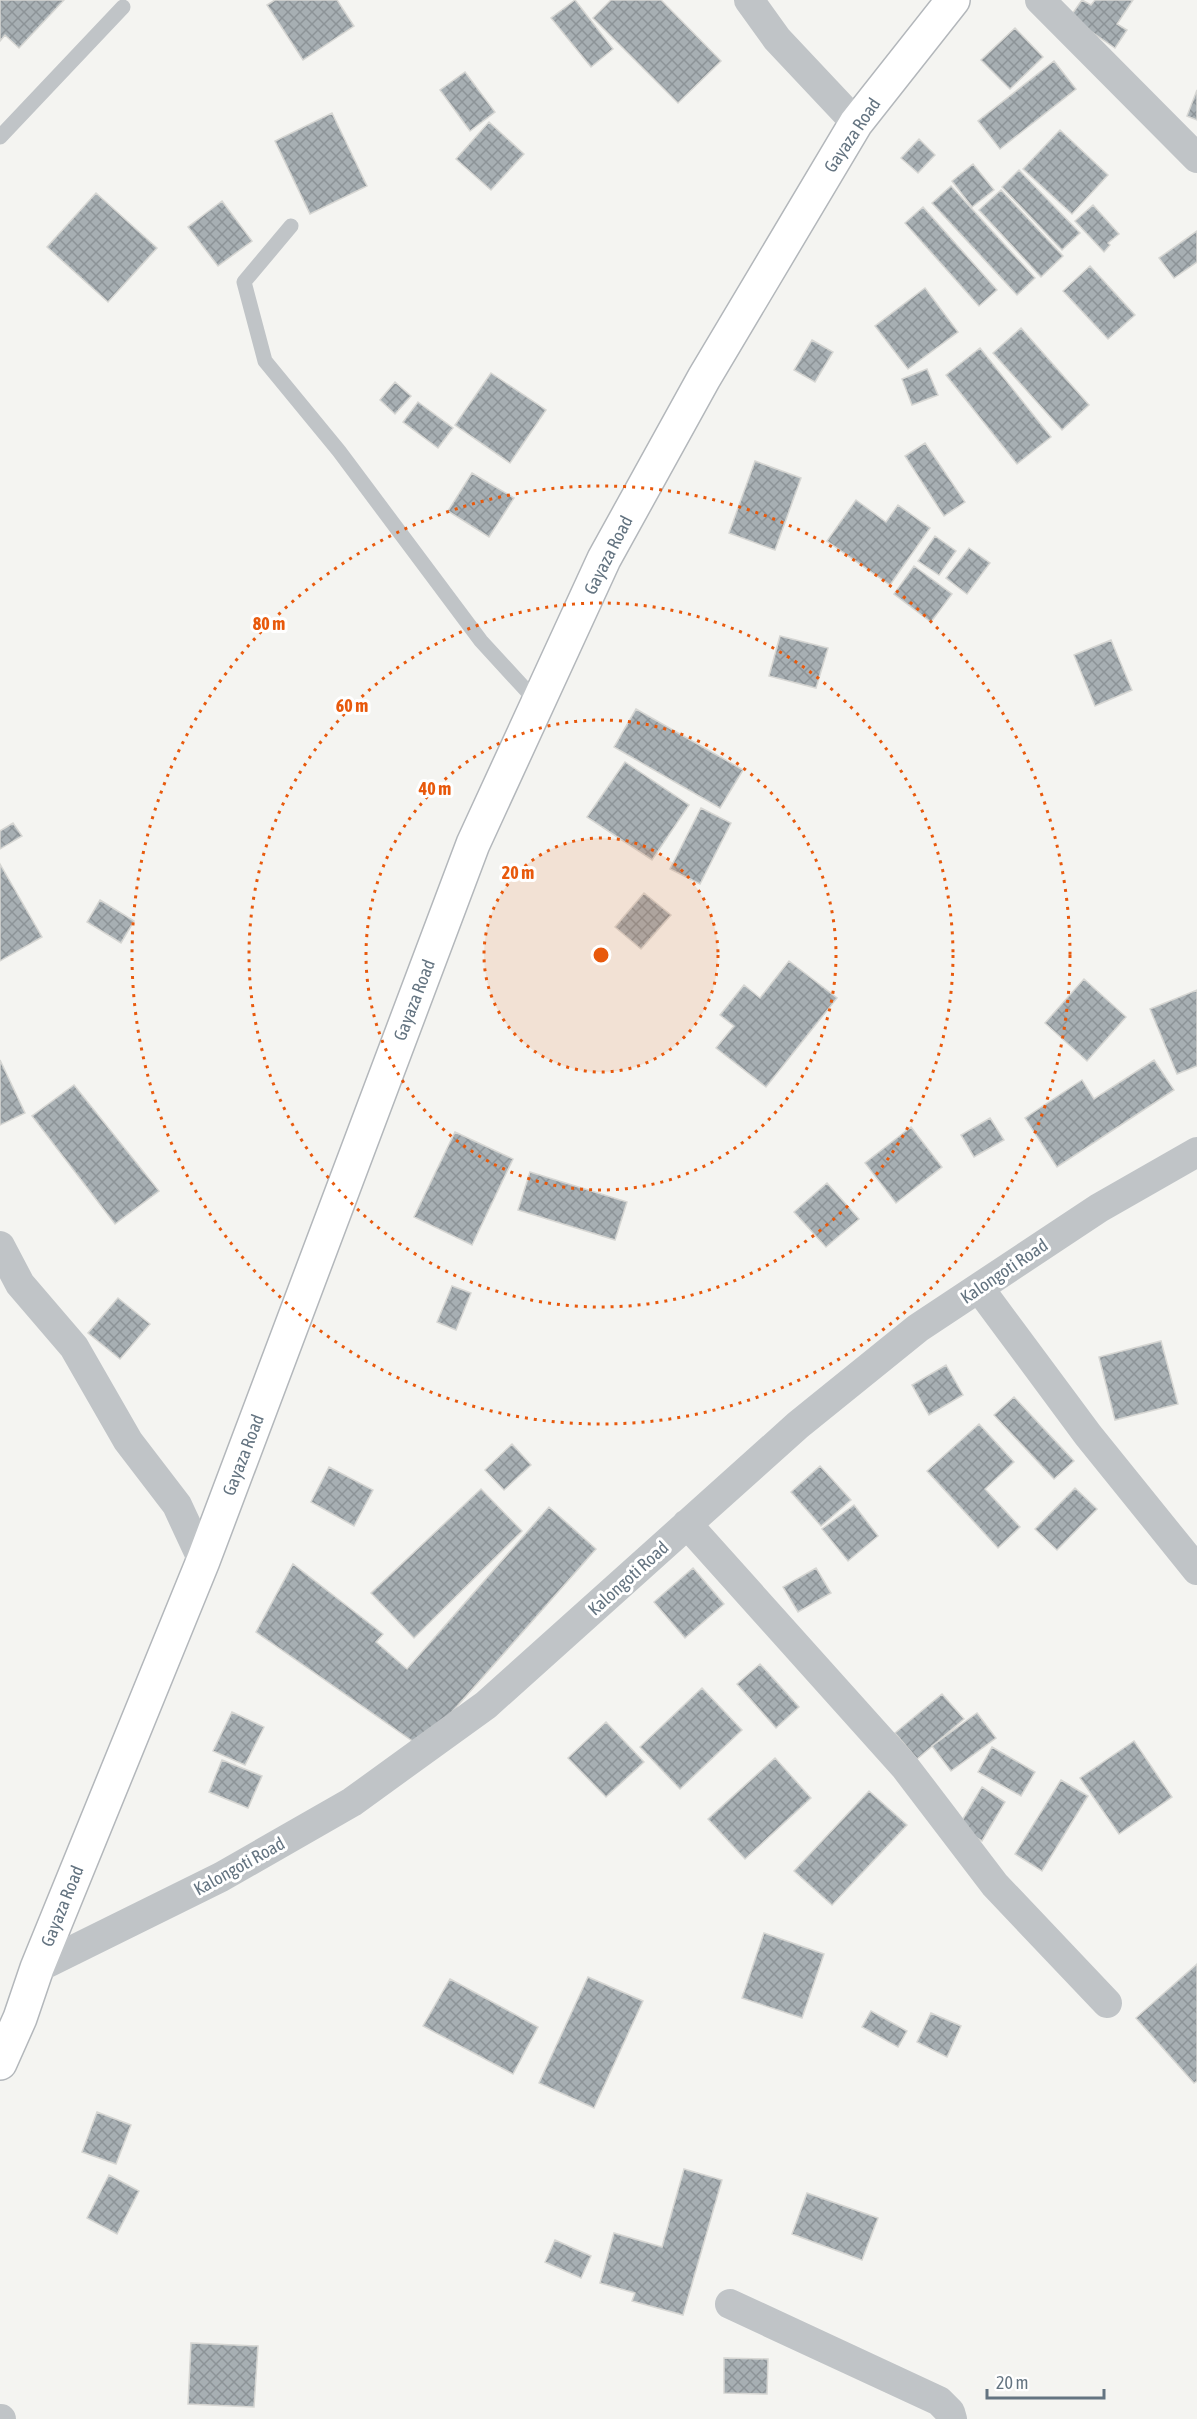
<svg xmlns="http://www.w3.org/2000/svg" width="1197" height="2419" font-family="'Asap Condensed',sans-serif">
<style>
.building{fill:url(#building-cross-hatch);stroke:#d6d6d3;stroke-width:1.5}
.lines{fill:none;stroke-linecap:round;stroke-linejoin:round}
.primary-casing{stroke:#b3b7bb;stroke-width:36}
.service{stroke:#c0c4c7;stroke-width:15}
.minor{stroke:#c0c4c7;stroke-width:30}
.primary{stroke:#fff;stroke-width:33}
.ring{fill:none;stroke:#e8590c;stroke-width:3;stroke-dasharray:3 6}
.labels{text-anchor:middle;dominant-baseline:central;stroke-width:6;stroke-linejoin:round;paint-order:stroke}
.street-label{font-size:18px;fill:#647481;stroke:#fff}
.centre{fill:#e8590c;stroke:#fff;stroke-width:3}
.ring-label{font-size:18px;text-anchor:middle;font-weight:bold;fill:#e8590c;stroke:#fff;stroke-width:6;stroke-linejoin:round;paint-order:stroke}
</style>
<defs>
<pattern id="building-cross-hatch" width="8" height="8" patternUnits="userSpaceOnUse" patternTransform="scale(1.5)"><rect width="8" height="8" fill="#a7afb3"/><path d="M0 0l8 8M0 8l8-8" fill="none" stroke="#8c9397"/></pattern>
</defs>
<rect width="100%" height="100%" fill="#f4f4f1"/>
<path class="building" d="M0,0h64l-45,48 -14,-13 -5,6z
M275,0h62l17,26 -51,34 -36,-55z
M575,0l38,49 -22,18 -40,-49z
M611,0h50l60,61 -43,42 -85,-85z
M1082,0l9,5 4,-5h38l-16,24 10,6 -12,18 -45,-31z
M1015,28l28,29 -33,32 -29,-29z
M1054,61l22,28 -76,60 -22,-28z
M465,72l30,40 -25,19 -30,-41z
M1197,90v30l-10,-4z
M332,113l35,73 -57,28 -35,-73z
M489,122l35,32 -33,36 -35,-31z
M1060,130l48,45 -36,39 -49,-45z
M919,139l16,16 -17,18 -17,-15z
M973,164l21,26 -22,17 -20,-26z
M1019,170l61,63 -18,17 -60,-63z
M951,186l84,92 -18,17 -85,-92z
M1001,190l62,66 -22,21 -62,-67z
M96,193l61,55 -49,54 -61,-55z
M222,201l30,40 -34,25 -30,-39z
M1093,205l26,29 -11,9 2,2 -6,7 -29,-31z
M923,207l74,83 -18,16 -74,-83z
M1197,231v31l-23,16 -15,-20z
M1090,266l45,49 -27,24 -45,-48z
M925,288l33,44 -50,37 -33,-43z
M1021,328l68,77 -27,25 -69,-77z
M812,340l21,12 -18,30 -21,-12z
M980,348l71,89 -34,27 -71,-89z
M927,369l11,26 -26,10 -10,-26z
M491,373l55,37 -36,53 -55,-38z
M395,382l16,14 -16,18 -15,-14z
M418,402l35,26 -15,20 -35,-26z
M925,443l40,59 -21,14 -39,-60z
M755,461l46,17 -26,72 -46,-17z
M472,473l42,25 -25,39 -41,-26z
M856,500l30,22 12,-17 32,23 -40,57 -63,-44z
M935,536l21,15 -17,24 -21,-14z
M969,548l21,15 -23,31 -21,-16z
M914,566l38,28 -21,28 -37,-28z
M780,636l48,12 -12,40 -47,-12z
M1111,640l21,50 -37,16 -21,-51z
M636,709l107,61 -23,38 -106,-61z
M625,762l64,43 -37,55 -65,-43z
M701,808l30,15 -31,61 -30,-15z
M13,823l9,13 -22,13v-18z
M0,864l42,73 -42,24z
M644,893l27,22 -30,34 -26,-22z
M100,900l34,21 -13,22 -34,-21z
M789,961l48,37 -71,89 -50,-39 18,-22 -14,-11 24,-30 16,13z
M1084,979l42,38 -39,44 -42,-38z
M1197,990v76l-20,8 -27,-65z
M0,1060l25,53 -25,12z
M1154,1060l20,30 -117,77 -32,-49 57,-38 12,19z
M74,1085l85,106 -44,33 -83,-108z
M990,1118l14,22 -30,17 -13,-22z
M911,1127l31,40 -46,36 -31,-40z
M455,1132l58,27 -41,86 -58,-28z
M530,1172l97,30 -12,38 -97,-30z
M827,1183l32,36 -33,28 -32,-35z
M452,1286l19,7 -15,37 -19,-8z
M118,1298l32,26 -30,35 -32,-26z
M1161,1341l17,63 -63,16 -16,-63z
M946,1365l17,30 -34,20 -17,-30z
M1014,1397l60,64 -20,18 -60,-64z
M979,1424l35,38 -29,27 35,38 -22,21 -71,-77z
M512,1444l19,21 -27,25 -19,-20z
M820,1466l31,34 -30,26 -30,-34z
M329,1467l44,23 -19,36 -43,-24z
M1075,1488l22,21 -40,41 -22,-21z
M481,1489l41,42 -108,107 -43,-45z
M854,1505l24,31 -30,25 -26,-32z
M549,1507l47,42 -175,198 -165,-115 37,-68 90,70 -7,8 31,27z
M693,1568l31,36 -39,34 -31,-36z
M816,1568l15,25 -33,19 -15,-25z
M760,1664l39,43 -23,21 -39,-44z
M702,1688l40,42 -62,59 -40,-42z
M942,1694l22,25 -47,40 -22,-26z
M232,1712l32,15 -19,38 -32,-14z
M977,1713l19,25 -45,33 -19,-25z
M606,1722l38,40 -38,35 -38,-39z
M1134,1741l38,56 -53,37 -39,-56z
M992,1747l43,25 -14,24 -43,-24z
M775,1758l36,40 -66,61 -37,-40z
M222,1760l40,16 -14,32 -39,-16z
M1061,1780l27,16 -46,75 -27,-17z
M982,1787l23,15 -23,39 -24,-14z
M869,1791l38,34 -75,80 -38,-34z
M764,1933l60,21 -22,64 -60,-20z
M1197,1964v117l-3,2 -58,-65z
M588,1977l55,24 -49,107 -55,-25z
M450,1979l88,48 -25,47 -90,-48z
M871,2011l36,20 -9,16 -36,-20z
M931,2013l30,13 -14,31 -30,-15z
M97,2112l34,13 -15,39 -34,-12z
M684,2169l38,11 -39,135 -51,-14 3,-8 -35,-10 14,-50 48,14z
M109,2175l30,16 -22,43 -30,-16z
M807,2193l71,25 -16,42 -70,-26z
M555,2240l36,16 -10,22 -36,-16z
M191,2343l67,3 -4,61 -66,-3z
M724,2358l44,1 -1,35 -43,-1z"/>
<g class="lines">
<g class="primary-casing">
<path id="primary" d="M0,2063l20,-45 17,-50 166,-407 270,-717 131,-285 100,-181 152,-255 97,-123"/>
</g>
<path class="service" d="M0,137l123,-130
M291,226l-47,56 21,79 74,90 142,190 57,62"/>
<path class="minor" d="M749,0l28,39 79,84
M1040,0l157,158
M0,1246l20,38 54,63 54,94 49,64 26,56
M979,1288l109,147 109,135
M687,1524l218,243 90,118 112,118
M37,1968l184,-91 131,-75 134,-97 312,-280 120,-97 181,-120 98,-56
M730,2304l209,97 11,11 2,7
M0,2419h1"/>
<use href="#primary" class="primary"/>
</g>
<circle cx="601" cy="955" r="117" fill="#e8590c" fill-opacity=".12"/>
<g class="ring">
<circle cx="601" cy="955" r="117"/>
<circle cx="601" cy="955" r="235"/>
<circle cx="601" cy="955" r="352"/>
<circle cx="601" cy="955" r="469"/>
</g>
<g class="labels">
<g class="street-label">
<text transform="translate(852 135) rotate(-56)">Gayaza Road</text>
<text transform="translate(608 555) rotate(-63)">Gayaza Road</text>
<text transform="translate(414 1000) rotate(-69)">Gayaza Road</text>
<text transform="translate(1004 1271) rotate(-34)">Kalongoti Road</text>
<text transform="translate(243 1455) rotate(-69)">Gayaza Road</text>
<text transform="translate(628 1578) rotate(-42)">Kalongoti Road</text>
<text transform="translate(239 1866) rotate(-29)">Kalongoti Road</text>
<text transform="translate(62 1906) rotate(-68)">Gayaza Road</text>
</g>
</g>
<circle cx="601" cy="955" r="9" class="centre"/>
<g class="ring-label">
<text x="269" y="630">80 m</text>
<text x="352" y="712">60 m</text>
<text x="435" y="795">40 m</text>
<text x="518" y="879">20 m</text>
</g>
<path d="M987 2389v9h117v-9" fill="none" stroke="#647481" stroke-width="3"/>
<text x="996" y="2389" font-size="18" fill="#647481" stroke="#ffffff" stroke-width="4.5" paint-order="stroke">20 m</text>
</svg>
